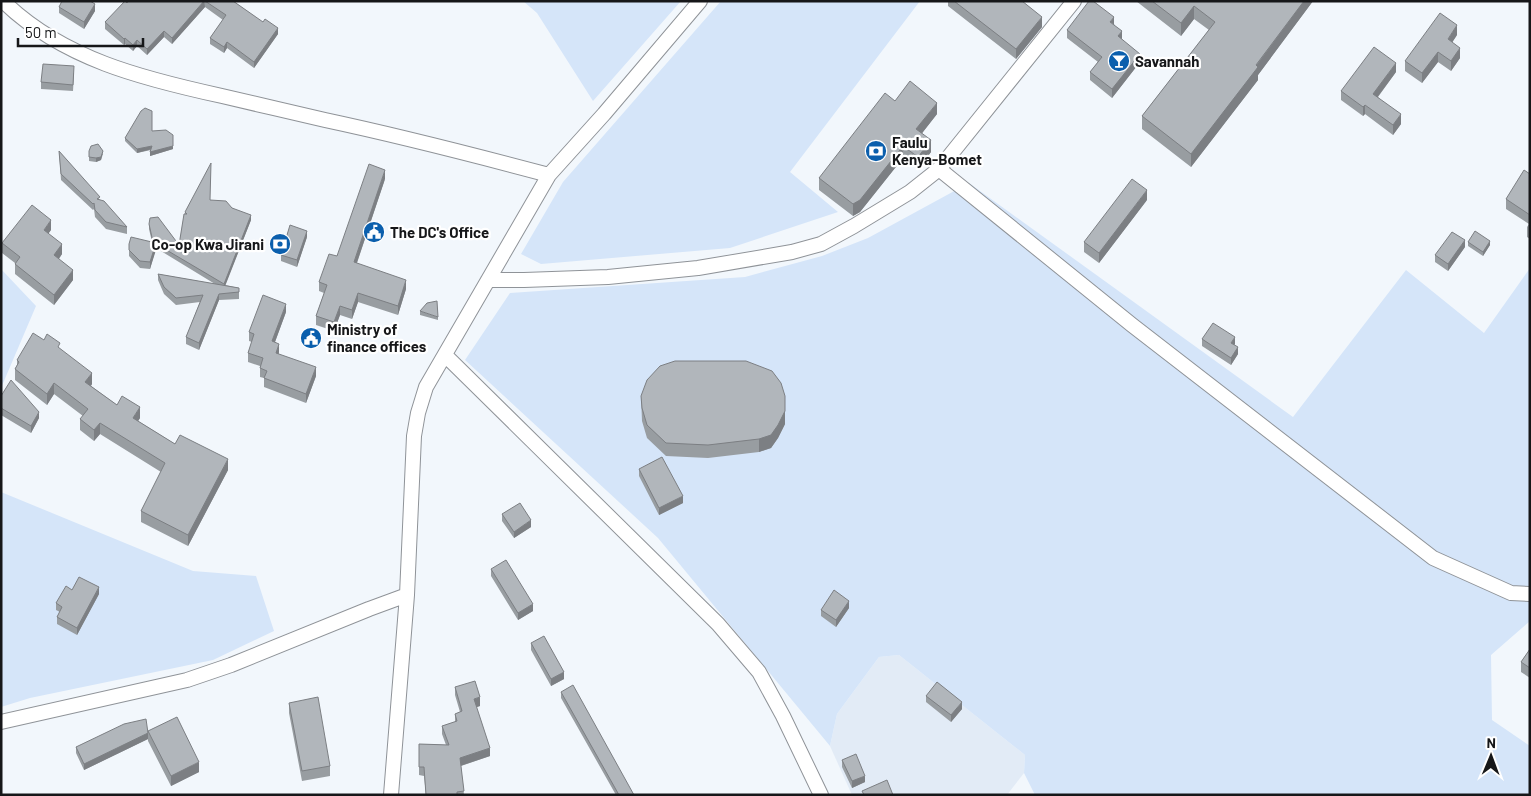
<svg xmlns="http://www.w3.org/2000/svg" width="1531" height="796" font-family="Barlow,sans-serif">
<style>
.built{fill:#e2ebf6}
.grass{fill:#d5e5f9}
.lines{fill:none;stroke-linecap:round;stroke-linejoin:round}
.street-casing{stroke:#8f9398;stroke-width:16}
.street{stroke:#fff;stroke-width:14}
.wall{fill:#989da1}
.shaded-wall{fill:#7c7f83}
.building{fill:#b1b6bb;stroke:#7c7f83}
.labels{text-anchor:middle;dominant-baseline:central;stroke-width:4.5;stroke-linejoin:round;paint-order:stroke}
.poi-label{font-size:15px;font-weight:bold;fill:#161719;stroke:#fff;text-anchor:start}
</style>
<rect width="100%" height="100%" fill="#f2f7fc"/>
<path class="built" d="M899,655l126,100 -1,18 -17,22h-155l-22,-49 7,-32 42,-57z"/>
<path class="grass" d="M523,1h158l-88,100 -56,-88z
M721,1h199l-130,171 48,40 -108,36 -189,16 -20,-10 42,-72z
M969,183l324,234 113,-147 78,63 46,-65v353l-39,34 1,65 38,26v49h-495l-11,-22 1,-18 -126,-100 -20,2 -42,57 -7,32 -172,-208 -193,-178 45,-67 235,-16 77,-21 46,-18z
M1,269l35,37 -35,82z
M1,492l192,79 63,5 18,55 -61,29 -183,38 -29,9z"/>
<g class="lines">
<g class="street-casing">
<path id="street" d="M3,1c59,58 141,78 219,95 34,8 69,16 103,24 75,16 149,35 224,55
M939,169l193,156 301,233 78,35 19,1
M488,280h36l84,-3 90,-9 94,-16 29,-8 33,-18 56,-34 29,-23 135,-168
M445,355l273,269 41,48 24,44 38,79
M1,722l186,-42 44,-15 138,-56 38,-14
M391,795l16,-200 7,-159 4,-23 8,-26 123,-212 55,-61 96,-113"/>
</g>
<use href="#street" class="street"/>
</g>
<path class="wall" d="M128,1h105l45,33 -24,34 -27,-20 -3,5 -14,-9v-6l13,-18 -18,-13 -33,37 -8,-7 -17,18 -10,-9 -4,5 -8,-7 -1,1 -19,-16v-7z
M948,1h74l20,26 -26,32 -68,-53z
M1136,1h177l-55,74v5l-67,87 -49,-38v-13l67,-86 -15,-11 -13,17z
M59,7l36,4 -11,18 -25,-16z
M1114,24l8,15 18,23 -28,36 -22,-18v-8l8,-10 -31,-24v-8z
M1457,35l-5,7 8,16 -9,13 -13,-9 -16,21 -17,-12v-10z
M1396,72l-18,25 23,27 -8,11 -28,-21 -2,2 -22,-16v-9z
M74,73l-1,18 -32,-2v-7z
M895,101l42,13 -15,19 9,19 -13,17 -15,-11 -43,54 -7,4 -34,-26v-12z
M152,131l21,18 -23,7 1,-6 -14,3 -12,-12v-3z
M59,151l41,49 27,27v7l-21,-5 -11,-12 -1,-8 -1,1 -32,-30z
M89,151l14,3 -2,6 -5,2 -7,-1z
M1530,174v65l-3,-2v-10l2,-3 -23,-15v-10z
M385,179l-28,84 49,26 -8,26 -40,-13 -6,17 -12,-4 -6,16 -18,-6v-9l8,-23 -5,-2v-9l18,-26z
M210,200l22,8 19,12 -26,65 14,3v11l-20,1 -20,50 -13,-6v-7l14,-35 -24,3 -12,-11 -6,-14v-6l57,10 -59,-36 -6,21 -10,-1 -11,-12v-12l23,-2 -3,-13v-5l30,21 6,-33z
M1147,200l-48,63 -15,-11v-10z
M51,230l-3,3 14,21 -3,5 14,21 -19,25 -39,-31v-11l-13,-10v-10z
M307,237l-10,30 -16,-6v-6z
M1468,242l22,3 -7,11 -15,-10z
M1465,247l-17,24 -13,-9v-7z
M420,311l18,6v3l-18,-5z
M286,312l-11,30 4,10v2l37,22 -10,27 -42,-16v-9l-4,-1v-11l-12,-4v-9l4,-11 -3,-1v-9z
M1202,339l33,5 -1,1 4,9 -7,11 -29,-19z
M44,340l16,9 32,35 -1,2 26,19 23,13 -2,3 37,23 53,26 -40,76 -47,-24v-11l20,-39 -61,-38 -6,7 -14,-11v-11l3,-3 -29,-22 -7,11 -32,-25v-11l2,-4v-5z
M1,396l38,22 -8,15 -30,-18z
M641,396l144,28 -7,14 -7,10 -12,4 -51,6 -42,-2 -19,-18 -5,-17z
M639,469l44,34 -24,12 -20,-39z
M502,514l29,13 -17,11 -12,-17z
M491,569l42,42 -15,9 -27,-44z
M72,590l27,4 -22,41 -20,-11v-7l3,-5 -4,-2v-7z
M849,608l-13,19 -15,-11v-6z
M531,643l33,36 -13,7 -20,-36z
M1530,649v29l-9,-6v-10z
M455,687l25,19 -4,1 14,49 -29,10 3,29h-38l-2,-19 -5,-1v-31l27,1 -4,-11v-8l13,-4v-8l5,-2 -5,-17z
M561,692l73,103h-18l-55,-97z
M926,696l36,13 -11,13 -25,-20z
M289,703l41,63v10l-28,5 -13,-68z
M149,731l50,41 -28,14 -23,-45v-2l-64,31 -8,-17v-6z
M842,760l23,22 -13,6 -10,-21z"/>
<path class="shaded-wall" d="M204,1l1,6 -33,37v-6z
M1304,1h9l-55,74v5l-67,87v-13z
M95,4v7l-11,18v-7z
M1194,6v13l-13,17v-13z
M1042,17v10l-26,32v-10z
M1114,17v8l-4,-3z
M1457,25v10l-9,14v-10z
M278,28v6l-24,34v-6z
M164,31v6l-17,18v-6z
M1122,31v8l-4,6v-9z
M125,38v6l-1,1v-6z
M137,40v6l-4,5v-6z
M227,42v6l-3,5v-6z
M1460,48v10l-9,13v-10z
M1438,52v10l-16,21v-10z
M1140,54v8l-28,36v-9z
M1396,63v9l-23,31v-9z
M937,103v11l-21,27v-12z
M1365,105v9l-2,2v-9z
M1401,114v10l-8,11v-10z
M931,140v12l-13,17v-12z
M152,146v3l-15,4v-4z
M173,146v3l-23,7v-4z
M903,146v12l-43,54 -7,4v-12z
M103,151l-2,9 -5,2v-4z
M385,170v9l-31,92v-9z
M1147,190v10l-48,63v-10z
M251,215v5l-27,69v-5z
M51,220v10l-7,10v-10z
M307,231v6l-10,30v-7z
M1465,240v7l-17,24v-7z
M1490,241v4l-7,11v-4z
M156,243v7l-6,19v-7z
M62,244v10l-8,11v-10z
M73,270v10l-19,25v-10z
M406,280v9l-8,26v-9z
M358,293v9l-6,17v-9z
M219,294v6l-20,50v-7z
M286,304v8l-14,38v-9z
M340,306v9l-6,16v-9z
M1235,337v7l-4,5v-6z
M279,344v8l-3,10v-9z
M1238,347v7l-7,11v-7z
M316,367v9l-10,27v-9z
M92,373v11l-7,9v-11z
M54,383v11l-7,11v-11z
M140,407v11l-7,11v-11z
M785,411v13l-7,14 -7,10 -12,4v-13z
M39,412v6l-8,15v-7z
M100,423v11l-6,7v-11z
M228,459v11l-40,76v-11z
M683,496v7l-24,12v-7z
M531,520v7l-17,11v-6z
M99,587v7l-22,41v-7z
M849,601v7l-13,19v-7z
M533,604v7l-15,9v-7z
M564,672v7l-13,7v-7z
M480,697v9l-6,2v-9z
M962,702v7l-11,13v-7z
M148,733v6l-64,31v-6z
M490,748v8l-30,10v-8z
M199,762v10l-28,14v-10z
M865,776v6l-13,6v-7z"/>
<path class="building" d="M62,1h28l5,3 -11,18 -25,-15z
M125,1l2,2 1,-2h76l-32,37 -8,-7 -17,18 -10,-9 -4,5 -8,-7 -1,1 -19,-17z
M205,1h28l30,21 2,-3 13,9 -24,34 -27,-20 -3,5 -14,-9 16,-23z
M954,1h68l20,16 -26,32z
M1089,1h4l21,16 -4,5 12,9 -4,5 22,18 -28,35 -22,-17 12,-15 -35,-27z
M1152,1h152l-48,64 2,2 -67,87 -49,-38 73,-94 -21,-16 -13,17z
M1440,13l17,12 -9,14 12,9 -9,13 -13,-9 -16,21 -17,-12z
M1374,47l22,16 -23,31 28,20 -8,11 -28,-20 -2,2 -22,-16z
M43,64l31,2 -1,19 -32,-3z
M910,81l27,22 -21,26 15,11 -13,17 -15,-11 -43,54 -7,4 -34,-26 66,-85 10,8z
M145,108l7,3v20l14,-1 7,5v11l-23,6 2,-6 -15,3 -12,-11 16,-27z
M98,144l5,7 -2,6 -5,1 -7,-1v-6l2,-5z
M59,151l41,46 -3,2 7,2 23,26 -21,-5 -11,-12 -1,-7 -1,1 -32,-30z
M211,163l-1,37 16,1 6,7 19,7 -27,69 -71,-42 -4,-18 1,-6 8,-1 21,28 5,-31h3l-2,-2z
M369,164l16,6 -31,92 52,18 -8,26 -40,-13 -6,17 -12,-4 -6,16 -18,-6 11,-31 -8,-3 10,-28 8,2z
M1524,170l6,4v41l-24,-16z
M1132,179l15,11 -48,63 -15,-11z
M32,205l19,15 -7,10 18,14 -8,11 19,15 -19,25 -39,-31 5,-7 -18,-14z
M290,225l17,6 -10,29 -16,-5z
M1475,231l15,10 -7,11 -15,-10z
M1452,232l13,8 -17,24 -13,-9z
M131,237l25,6 -6,19 -10,-1 -11,-11v-6z
M158,274l81,14v4l-20,2 -20,49 -13,-6 17,-42 -27,3 -12,-11z
M263,295l23,9 -14,37 7,3 -3,9 40,14 -10,27 -42,-16 3,-7 -7,-3 3,-10 -15,-5 6,-19 -5,-2z
M437,301l1,16 -18,-6 7,-8z
M1213,323l22,14 -4,6 7,4 -7,11 -29,-19z
M33,333l11,7 3,-6 13,9 -2,4 34,26 -7,9 32,23 5,-9 18,11 -7,11 42,26 5,-9 48,24 -40,76 -47,-24 24,-48 -65,-40 -6,7 -14,-11 8,-10 -34,-26 -7,11 -32,-25 4,-7 -2,-2z
M675,361h71l26,10 9,12 4,13v15l-7,14 -7,10 -12,4 -51,6 -42,-2 -19,-18 -5,-17 -1,-12 6,-16 13,-14z
M11,380l28,32 -8,14 -30,-18v-12z
M662,457l21,39 -24,12 -20,-39z
M520,503l11,17 -17,12 -12,-18z
M506,560l27,44 -15,9 -27,-44z
M79,577l20,10 -22,41 -20,-11 5,-10 -6,-4 10,-17 6,4z
M834,590l15,11 -13,19 -15,-10z
M544,636l20,36 -13,7 -20,-36z
M1530,649v19l-9,-6z
M475,681l5,16 -6,2 16,49 -30,10 4,33 -7,1v3h-31l-2,-28h-5v-23l30,1 -7,-19 15,-5 -2,-7 7,-3 -7,-24z
M937,682l25,20 -11,13 -25,-19z
M573,685l61,110h-15l-58,-103z
M318,697l12,69 -28,5 -13,-68z
M177,717l22,45 -28,14 -23,-45z
M146,719l2,14 -64,31 -8,-17 48,-23z
M856,754l9,22 -13,5 -10,-21z
M887,780l6,15h-29l-2,-4z"/>
<defs>
<g id="bar-disc" transform="scale(1.125)"><circle r="9.5" fill="#0b5fad" stroke="#fff"/><path d="M-6-5H6L.8 .8V4.5H3.5V6h-7V4.5H-.8V.8Z" fill="#fff"/></g>
<g id="bank-disc" transform="scale(1.125)"><circle r="9.5" fill="#0b5fad" stroke="#fff"/><path d="M-6-4H6V4H-6ZM0-2.3a2.3 2.3 0 1 0 0 4.6a2.3 2.3 0 1 0 0-4.6Z" fill="#fff"/></g>
<g id="civic-disc" transform="scale(1.125)"><circle r="9.5" fill="#0b5fad" stroke="#fff"/><path d="M-.6-6.5H3V-4.5H.6V-3L4-1V1h2V6H-6V1h2V-1L-.6-3ZM-1.2 2.5V6h2.4V2.5Z" fill="#fff"/></g>
</defs>
<g fill-rule="evenodd">
<use href="#bar-disc" x="1119" y="61"/>
<use href="#bank-disc" x="876" y="151"/>
<use href="#civic-disc" x="374" y="232"/>
<use href="#bank-disc" x="280" y="244"/>
<use href="#civic-disc" x="311" y="338"/>
</g>
<g class="labels">
<g class="poi-label">
<text x="1135" y="61">Savannah</text>
<text x="892" y="142">Faulu<tspan x="892" dy="17">Kenya-Bomet</tspan></text>
<text x="390" y="232">The DC's Office</text>
<text x="264" y="244" text-anchor="end">Co-op Kwa Jirani</text>
<text x="327" y="329">Ministry of<tspan x="327" dy="17">finance offices</tspan></text>
</g>
</g>
<rect width="1531" height="796" fill="none" stroke="#161719" stroke-width="5"/>
<g transform="translate(1491 756) rotate(1)" stroke="#ffffff" stroke-width="4" paint-order="stroke">
<path d="M0-4L9 19L0 12L-9 19Z" fill="#161719"/>
<text y="-8" font-size="14" font-weight="bold" text-anchor="middle" fill="#161719">N</text>
</g>
<path d="M18 38v8h125v-8" fill="none" stroke="#161719" stroke-width="2.5"/>
<text x="25" y="38" font-size="15" fill="#161719" stroke="#ffffff" stroke-width="4" paint-order="stroke">50 m</text>
</svg>
